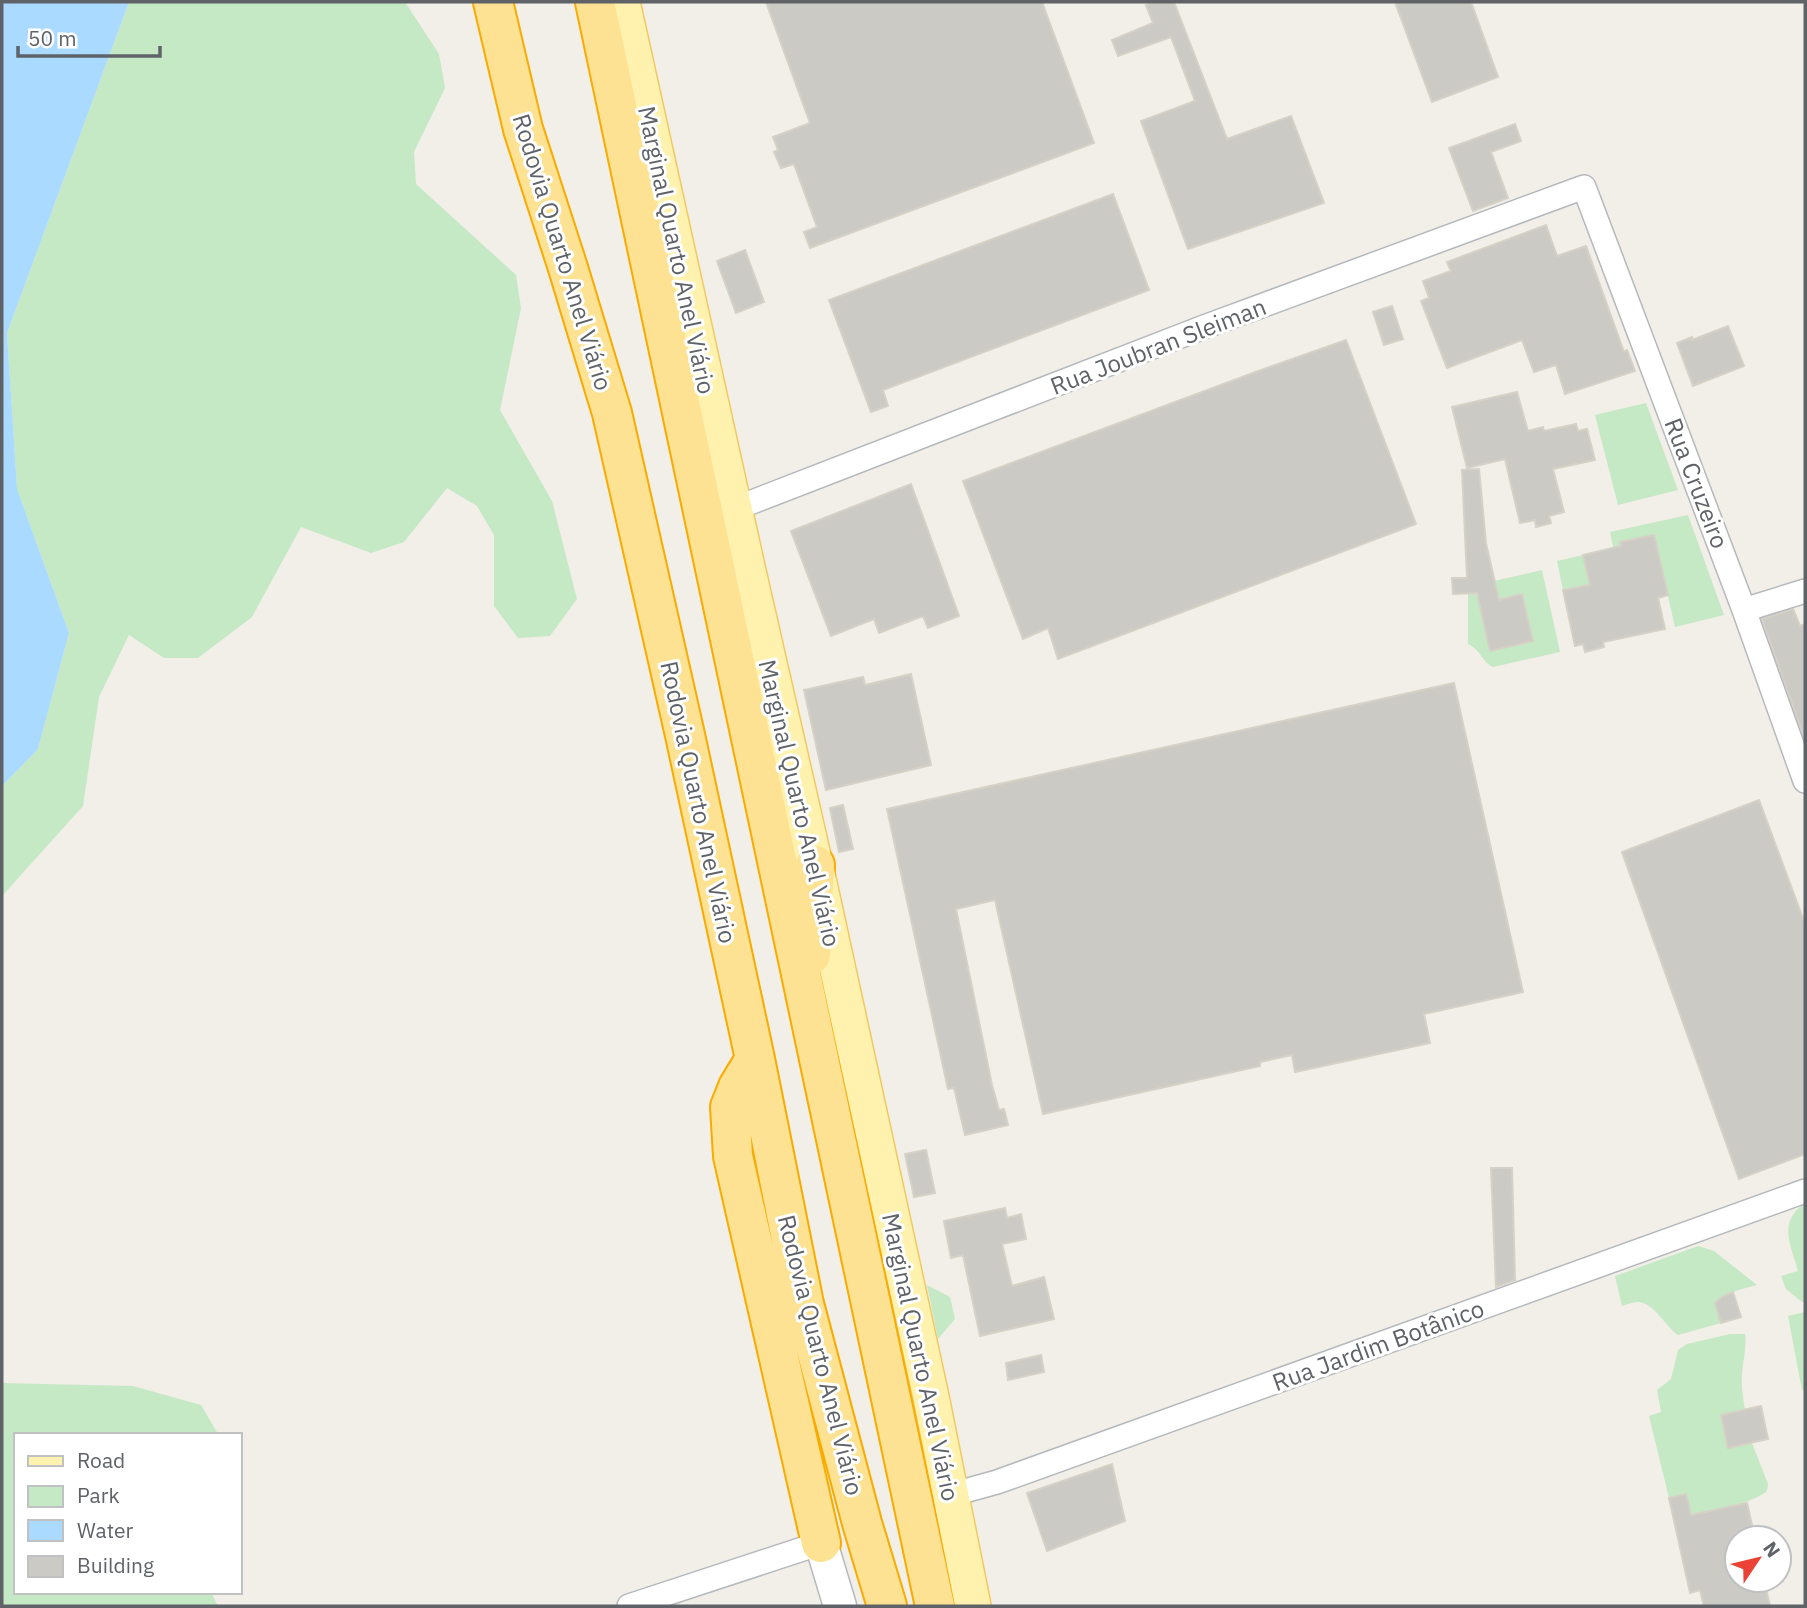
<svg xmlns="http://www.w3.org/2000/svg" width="1807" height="1608" font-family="'IBM Plex Sans',sans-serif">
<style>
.green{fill:#c5e8c5}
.water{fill:#aadaff}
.building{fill:#cccac5;stroke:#d6d1c6;stroke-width:2}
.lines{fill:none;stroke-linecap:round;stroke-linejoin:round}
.street-casing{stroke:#b5b8bc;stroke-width:26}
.secondary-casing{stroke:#b6babf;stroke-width:35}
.primary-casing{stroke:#f2c960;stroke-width:38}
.highway-casing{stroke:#f9ab00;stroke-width:42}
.street{stroke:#fff;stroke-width:23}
.secondary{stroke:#fff;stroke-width:32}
.primary{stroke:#fff2af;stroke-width:35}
.highway{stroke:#fde293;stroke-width:38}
.labels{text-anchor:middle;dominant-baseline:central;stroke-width:6;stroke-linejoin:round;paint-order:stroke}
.street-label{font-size:24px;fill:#5f6368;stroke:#fff}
</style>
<rect width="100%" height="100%" fill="#f1efe8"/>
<path class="green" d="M129,2h276l34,52 6,34 -31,64 2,32 100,91 5,33 -21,102 52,91 25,98 -27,37 -32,2 -24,-32v-71l-17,-29 -30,-18 -43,54 -33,11 -70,-26 -49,90 -54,41h-34l-35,-23 -30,62 -16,109 -81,90v-110l36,-37 31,-116 -52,-144 -10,-156z
M1646,403l32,87 -60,15 -23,-90z
M1688,515l36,100 -49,12 -21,-92 -34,7 12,55 -12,-19 -10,-46z
M1583,555l7,30 -27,5 -6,-29z
M1542,570l18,82 -67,15c-11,-5 -12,-17 -25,-23v-57z
M1805,1203v99h-3l-16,-13 -5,-13 17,-5c-8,-28 -20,-49 7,-68z
M1698,1246l16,5 43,34c-15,4 -30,7 -42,18l6,20 -43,12c-12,-8 -24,-32 -39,-33 -5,0 -12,2 -17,4l-7,-30z
M927,1285l23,12 5,22 -17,20z
M1805,1312v77l-3,1 -14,-74z
M1730,1334h15c2,13 -2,26 -3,40 -1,12 1,24 3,36l-24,5 7,33 24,-5 16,41c-1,6 0,7 -5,10 -15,10 -54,17 -72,21l-5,-21 -17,4 -20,-82 12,-4 -4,-22 14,-11 7,-29 9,-6z
M2,1383l131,3 68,19 17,29 -202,1v157h195l7,14h-216z"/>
<path class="water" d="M2,2h127l-122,331 10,156 52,144 -31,116 -36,37z"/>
<path class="building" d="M766,2h276l52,141 -284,105 -6,-16 13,-5 -23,-63 -13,4 -7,-16 4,-2 -5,-13 37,-14z
M1155,2h19l53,137 64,-23 33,87 -136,46 -47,-128 54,-20 -24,-64 -53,19 -6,-16 41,-17 -7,-18z
M1395,2h76l27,75 -66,25z
M1515,124l6,17 -30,11 17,46 -35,13 -24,-63z
M1113,194l36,96 -266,100 5,16 -17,6 -42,-112z
M1546,225l11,31 29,-10 38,106 3,-2 8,21 -70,23 -9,-29 -22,7 -12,-32 -75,28 -26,-67 8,-3 -6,-17 28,-10 -4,-9z
M745,250l19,52 -28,11 -19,-52z
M1392,306l11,33 -19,6 -11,-33z
M1728,326l16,40 -51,20 -16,-43 15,-6v3z
M1346,340l70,184 -358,135 -10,-31 -25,11 -60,-158 298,-111z
M1517,392l11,39 15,-4 1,4 32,-7 2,7 9,-2 8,31 -42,9 11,43 -15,4 2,7 -15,4 -1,-7 -15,3 -15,-64 -38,9 -15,-61z
M1479,469l7,74 13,57 23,-6 11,47 -43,10 -13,-58 -24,1 -1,-16h15l-5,-108z
M911,484l48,132 -31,12 -5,-12 -44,17 -5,-14 -43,17 -40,-105z
M1654,535l14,60 -10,3 7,31 -62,13 1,5 -19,5 -2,-8 -8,2 -12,-56 27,-5 -7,-30 38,-9 -1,-4z
M1793,609l7,17 5,-2v116l-43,-121z
M911,674l20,91 -105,25 -22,-100 59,-13 2,8z
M1454,683l69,309 -99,22 6,29 -135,29 -3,-17 -32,7v4l-217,48 -48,-214 -39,9 36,176 7,25 5,-1 4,16 -43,10 -11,-47 -6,1 -61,-280z
M1759,800l46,124v230l-66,25 -117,-327z
M843,805l10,44 -14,3 -9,-44z
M926,1150l9,43 -21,4 -9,-43z
M1491,1168h21l3,112 -19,7z
M1005,1208l2,10 14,-4 5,25 -24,5 10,42 32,-9 10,42 -74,17 -17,-81 -12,3 -7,-37z
M1733,1292l8,25 -20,6 -6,-20 7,-6z
M1041,1355l3,17 -36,8 -2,-17z
M1761,1406l7,33 -40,9 -7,-33z
M1112,1464l13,57 -78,30 -20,-58z
M1686,1494l5,21 56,-12 8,35h-18v42h27l6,26h-66l-4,-16 -10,3 -21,-95z"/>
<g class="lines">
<g class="street-casing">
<path id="street" d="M734,509l470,-182 380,-140 160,423 61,171
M1744,610l61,-19
M950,1495l47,-13 808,-291
M629,1606l192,-63"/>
</g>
<g class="secondary-casing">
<path id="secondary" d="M821,1543l19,63"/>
</g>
<g class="primary-casing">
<path id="primary" d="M622,2l125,565 68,298 116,532 42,209"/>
</g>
<g class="highway-casing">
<path id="highway" d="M493,2l30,127 45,139 44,145 73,322 70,324 49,245 58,219 25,83
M595,2l340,1604
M811,955l4,-90
M755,1059l-17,28 -8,20 3,49 88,387"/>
</g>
<use href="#street" class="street"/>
<use href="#secondary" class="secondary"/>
<use href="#primary" class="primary"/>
<use href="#highway" class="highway"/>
</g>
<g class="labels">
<g class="street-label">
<text transform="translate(677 250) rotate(78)">Marginal Quarto Anel Viário</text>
<text transform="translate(563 252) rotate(73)">Rodovia Quarto Anel Viário</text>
<text transform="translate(1158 346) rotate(-21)">Rua Joubran Sleiman</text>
<text transform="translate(1697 483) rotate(69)">Rua Cruzeiro</text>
<text transform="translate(699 802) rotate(78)">Rodovia Quarto Anel Viário</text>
<text transform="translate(800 803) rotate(77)">Marginal Quarto Anel Viário</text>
<text transform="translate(1378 1345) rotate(-20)">Rua Jardim Botânico</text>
<text transform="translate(821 1355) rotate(76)">Rodovia Quarto Anel Viário</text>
<text transform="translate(921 1357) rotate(78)">Marginal Quarto Anel Viário</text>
</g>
</g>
<rect width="1807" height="1608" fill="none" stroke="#5f6368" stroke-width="7"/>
<rect x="14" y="1433" width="228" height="161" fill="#ffffff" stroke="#bfc1c3" stroke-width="2"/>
<rect x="28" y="1456" width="35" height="10" fill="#fff2af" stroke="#bfc1c3" stroke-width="2"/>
<text x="77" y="1468" font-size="21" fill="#5f6368">Road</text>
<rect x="28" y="1486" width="35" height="21" fill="#c5e8c5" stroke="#bfc1c3" stroke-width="2"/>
<text x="77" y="1503" font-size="21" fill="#5f6368">Park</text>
<rect x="28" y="1520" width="35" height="21" fill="#aadaff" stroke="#bfc1c3" stroke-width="2"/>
<text x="77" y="1538" font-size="21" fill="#5f6368">Water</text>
<rect x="28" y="1556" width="35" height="21" fill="#cccac5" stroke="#bfc1c3" stroke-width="2"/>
<text x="77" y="1573" font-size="21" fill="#5f6368">Building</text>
<g transform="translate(1758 1559) rotate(55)"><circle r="33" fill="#ffffff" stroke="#bfc1c3" stroke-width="2"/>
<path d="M0-5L12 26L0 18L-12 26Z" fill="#ea4335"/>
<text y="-10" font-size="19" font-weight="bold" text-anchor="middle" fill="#5f6368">N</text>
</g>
<path d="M18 46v10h142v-10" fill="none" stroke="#5f6368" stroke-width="3.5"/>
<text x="28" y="46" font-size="21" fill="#5f6368" stroke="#ffffff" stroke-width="5" paint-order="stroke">50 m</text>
</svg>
